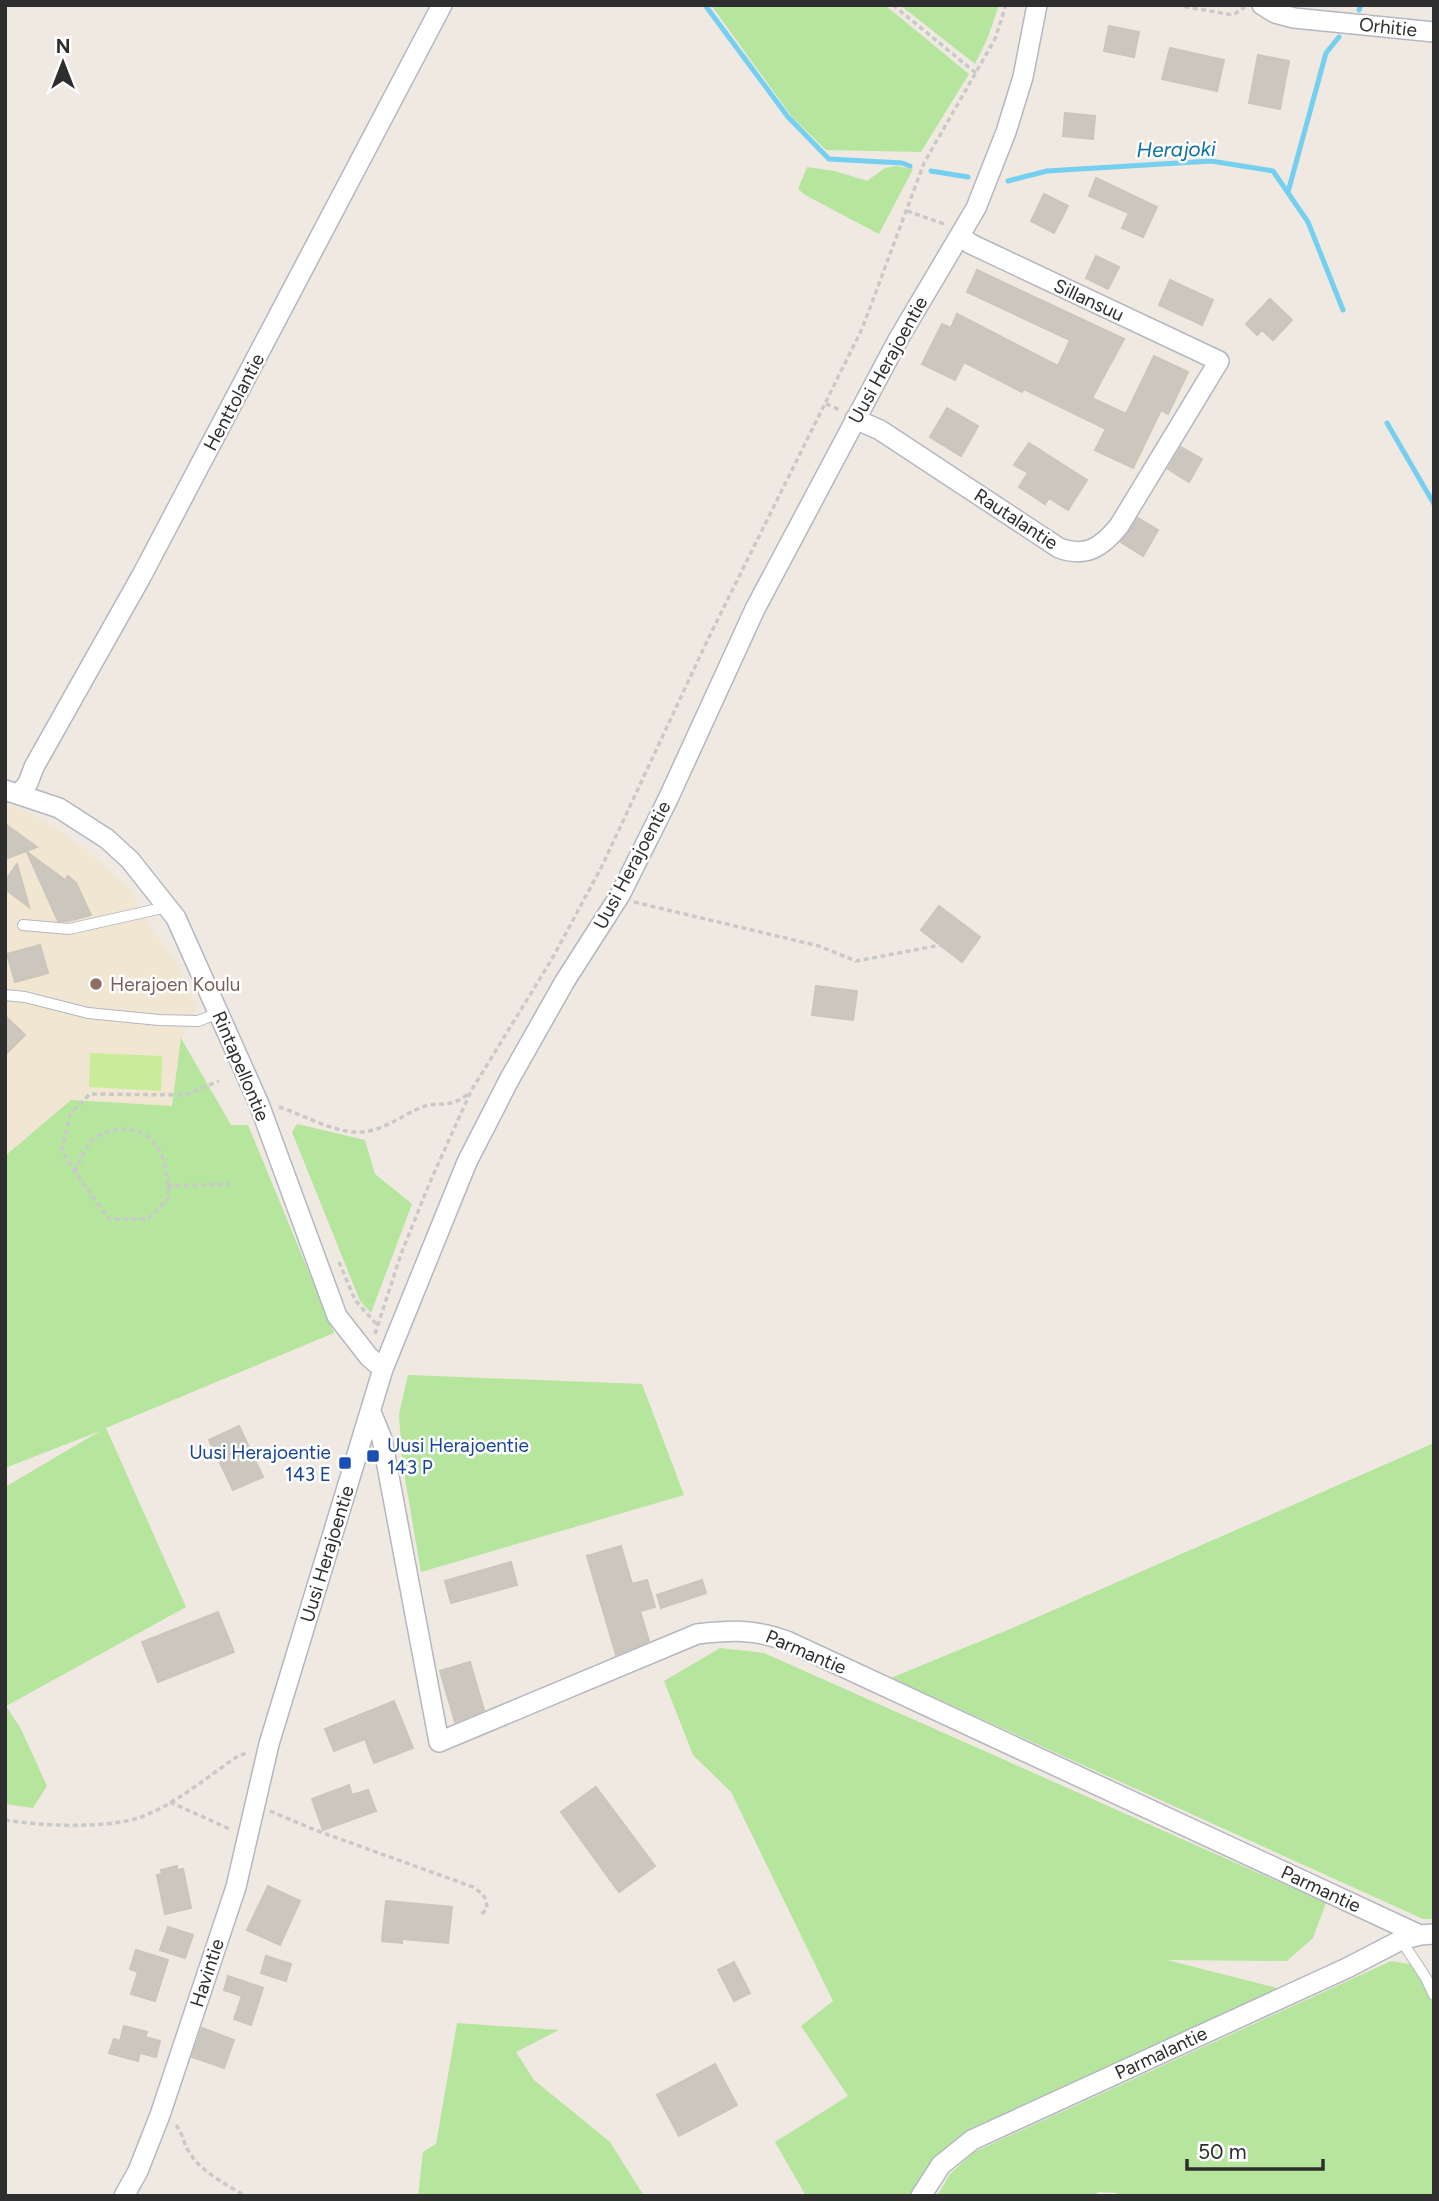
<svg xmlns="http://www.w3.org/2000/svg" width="1439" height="2201" font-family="Figtree,sans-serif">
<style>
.education{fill:#f0e6d1}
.green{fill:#b6e59e}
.pitch{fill:#c9ec9a}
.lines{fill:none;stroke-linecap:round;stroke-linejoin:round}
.stream{stroke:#75cff0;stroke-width:5}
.building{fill:#cbc7bf;stroke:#cbc5ba;stroke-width:2}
.lane-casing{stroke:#b4b7c1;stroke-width:12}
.street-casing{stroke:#b4b7c1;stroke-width:22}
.path{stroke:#c9c9c9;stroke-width:3.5;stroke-dasharray:5 3.5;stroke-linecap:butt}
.lane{stroke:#fff;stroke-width:10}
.street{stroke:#fff;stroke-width:19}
.education-dot{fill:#8d6e63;stroke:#fff;stroke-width:2.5}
.transit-dot{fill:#1a4fb4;stroke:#fff;stroke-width:2.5}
.labels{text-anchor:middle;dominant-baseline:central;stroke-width:5;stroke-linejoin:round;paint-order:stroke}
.street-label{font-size:19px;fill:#2e2e2e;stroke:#fff}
.education-label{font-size:19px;fill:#785e54;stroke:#fff;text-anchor:start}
.transit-label{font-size:19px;fill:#164399;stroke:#fff;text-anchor:start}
.water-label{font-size:21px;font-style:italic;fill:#0d6fa3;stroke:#fff}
</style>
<rect width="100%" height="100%" fill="#efe9e1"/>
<path class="education" d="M14,806l32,16 33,22 51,46 21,39 24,32 22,47 -16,30 -9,68 -101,-6 -66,56v-348z"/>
<path class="green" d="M711,5h174l84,69 -48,78 -95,-2 -34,-33z
M900,5h99l-11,32 -13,27z
M896,166l17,3 -34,65 -74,-39 -7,-6 9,-22 28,4 32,10 18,-13z
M181,1038l50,87h17l86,208 -228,95 80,179 -180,99 15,23 26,57 -14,22 -28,-4v-317l95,-56 -95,37v-312l66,-56 101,6z
M297,1124l68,16 10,34 37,30 -41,109 -11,-12 -68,-169z
M408,1375l234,9 42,111 -263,77 -19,-111 -3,-47z
M1434,1443v476h-11l-532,-241 124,-51z
M720,1648l44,5 562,250 -13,35 -26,23 -120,-1 122,31 -326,150 -49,55h-108l-31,-54 73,-46 -47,-70 32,-25 -102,-209 -38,-37 -29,-74z
M1391,1961l23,4 20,42v189h-317l-1,-3 -17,-1 -7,4h-155l13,-22 24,-22z
M457,2023l102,7 -43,22 18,28 76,62 34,54h-226l5,-44 13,-8z"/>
<path class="pitch" d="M90,1053l72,3 -1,35 -72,-4z"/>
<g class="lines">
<path class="stream" d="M705,5l83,112 41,42 73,4 8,3
M1359,10l2,-5
M931,171l37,6
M1008,181l39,-10 164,-10 62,10 35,51 35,88
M1288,192l38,-139 13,-16
M1387,423l47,81"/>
</g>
<path class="building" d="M1109,26l30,6 -5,25 -30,-6z
M1170,48l54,12 -7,31 -55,-12z
M1258,55l31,6 -9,48 -31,-6z
M1065,113l30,3 -2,23 -30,-3z
M1096,178l61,29 -14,30 -21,-9 7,-15 -40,-17z
M1044,194l24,12 -14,27 -23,-12z
M1096,256l23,11 -11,22 -22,-11z
M977,270l147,69 -32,59 34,16 28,-58 34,16 -20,42 -7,-4 -28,58 -38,-18 11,-21 -82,-40 -2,3 -58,-30 -9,18 -33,-16 20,-40 9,4 6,-14 101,52 12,-26 -103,-48z
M1170,280l43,20 -11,25 -43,-20z
M1270,299l22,21 -19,20 -11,-10 -5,5 -11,-11z
M947,408l31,18 -17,30 -31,-19z
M1029,443l58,37 -19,30 -19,-12 -4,6 -26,-17 9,-14 -14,-8z
M1181,447l21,12 -13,23 -21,-13z
M1138,518l20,12 -15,26 -22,-14z
M5,824l32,23 -32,12z
M27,852l38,28 3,-4 8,7 15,32 -23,6h-10z
M17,864l12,43 -24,-18v-8z
M939,906l41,31 -18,25 -41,-32z
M40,945l8,28 -33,9 -8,-28z
M816,986l41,5 -4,29 -41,-5z
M5,1016l20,19 -20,20z
M239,1426l24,51 -30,13 -24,-50z
M621,1546l11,38 15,-4 8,27 -15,4 9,30 -33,14 -29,-99z
M511,1562l6,23 -66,18 -6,-22z
M702,1580l4,13 -45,15 -4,-13z
M218,1612l16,40 -76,30 -16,-40z
M470,1662l14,48 -29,12 -15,-51z
M394,1701l19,47 -39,15 -9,-24 -31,12 -9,-22z
M349,1785l3,10 16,-5 8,21 -53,19 -11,-31z
M596,1787l59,79 -36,26 -58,-80z
M177,1866v4l6,-1 8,39 -26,6 -8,-39 5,-1 -1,-4z
M268,1886l32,15 -20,44 -33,-15z
M386,1901l66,6 -4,36 -46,-4v4l-20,-2z
M168,1927l25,8 -8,23 -25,-8z
M136,1950l32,10 -13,41 -24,-7 7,-22 -8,-3z
M266,1956l25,8 -5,17 -25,-8z
M734,1962l16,31 -16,8 -16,-31z
M228,1976l35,12 -12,37 -17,-6 8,-23 -18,-6z
M124,2026l23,6 -2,5 15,4 -4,16 -16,-4 -2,8 -29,-8 5,-14 6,2z
M202,2028l32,12 -10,28 -32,-11z
M715,2064l22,41 -58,31 -22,-41z"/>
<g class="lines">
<g class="lane-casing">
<path id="lane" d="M23,925l46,4 98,-22
M5,995l20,2 63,16 71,7 39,1 21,-8
M1401,1940l25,38 8,17"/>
</g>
<g class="street-casing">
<path id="street" d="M1262,5l13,8 19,5 140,14
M855,419l25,11 179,118c27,10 43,-1 60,-22l100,-165 -248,-117 -11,-8
M5,790l54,18 48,31 23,21 46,58 83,186 78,212 32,41 14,12
M19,794l9,-11 6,-16 108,-192 300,-570
M371,1412l11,27 57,303 258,-108c35,-4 57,-5 90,7l633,294 14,-1
M124,2196l14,-25 22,-56 76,-228 33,-143 114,-375 84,-207 42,-82 56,-99 55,-86 48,-96 87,-190 144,-271 77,-130 30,-76 17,-55 14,-72
M921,2196l20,-31 31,-25 375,-172 54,-28 19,-5"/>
</g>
<path class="path" d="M893,5l83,68
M1176,5l57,10 12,-8
M907,211l37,13
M826,404l14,6
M634,902l185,44 37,15 85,-16
M279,1107c29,9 63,32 94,23 18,-5 32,-16 49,-23 19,-7 26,3 46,-13
M75,1172c5,-12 11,-29 23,-36 15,-10 43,-9 55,5 14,16 14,38 16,57l-21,21h-39c-17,-22 -32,-44 -47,-68l8,-37 20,-20 95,1 34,-14
M167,1186l63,-2
M339,1262l16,38 22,25
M375,1334l26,-80 29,-72 41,-91 81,-132 50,-93 106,-227 154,-310 62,-166 71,-124 11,-34
M170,1802l62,28
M270,1811l45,19 158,57c10,7 14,10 14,22l-8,7
M5,1820c37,6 101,9 136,-3 35,-13 66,-40 97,-61l9,-3
M176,2125c7,9 8,21 15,30 12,18 37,30 54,41"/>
<use href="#lane" class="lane"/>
<use href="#street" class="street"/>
</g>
<circle class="education-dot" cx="96" cy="984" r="7"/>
<g class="transit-dot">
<rect x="366" y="1449" width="14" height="14" rx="3.5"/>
<rect x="338" y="1456" width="14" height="14" rx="3.5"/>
</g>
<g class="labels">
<g class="street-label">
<text transform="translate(1388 27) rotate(6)">Orhitie</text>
<text transform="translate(1089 300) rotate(25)">Sillansuu</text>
<text transform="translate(888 360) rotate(-61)">Uusi Herajoentie</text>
<text transform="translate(234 402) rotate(-62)">Henttolantie</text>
<text transform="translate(1016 519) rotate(33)">Rautalantie</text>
<text transform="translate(632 865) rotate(-62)">Uusi Herajoentie</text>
<text transform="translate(241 1066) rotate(67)">Rintapellontie</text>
<text transform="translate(327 1554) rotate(-73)">Uusi Herajoentie</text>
<text transform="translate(806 1652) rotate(23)">Parmantie</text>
<text transform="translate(1321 1889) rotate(25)">Parmantie</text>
<text transform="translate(207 1973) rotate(-72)">Havintie</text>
<text transform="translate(1161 2053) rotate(-25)">Parmalantie</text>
</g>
<g class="education-label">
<text x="110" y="984">Herajoen Koulu</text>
</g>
<g class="transit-label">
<text x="387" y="1445">Uusi Herajoentie<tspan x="387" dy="22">143 P</tspan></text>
<text x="331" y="1452" text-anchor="end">Uusi Herajoentie<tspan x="331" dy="22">143 E</tspan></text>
</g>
<g class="water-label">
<text transform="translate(1176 149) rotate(-1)">Herajoki</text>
</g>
</g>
<rect width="1439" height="2201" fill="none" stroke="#2e2e2e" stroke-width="14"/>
<g transform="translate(63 63)" stroke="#ffffff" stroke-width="5" paint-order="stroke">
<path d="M0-5L12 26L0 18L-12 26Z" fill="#2e2e2e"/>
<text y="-10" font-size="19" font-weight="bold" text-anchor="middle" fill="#2e2e2e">N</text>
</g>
<path d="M1187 2159v10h136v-10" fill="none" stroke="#2e2e2e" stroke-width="3.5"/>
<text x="1198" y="2159" font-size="21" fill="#2e2e2e" stroke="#ffffff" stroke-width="5" paint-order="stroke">50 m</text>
</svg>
